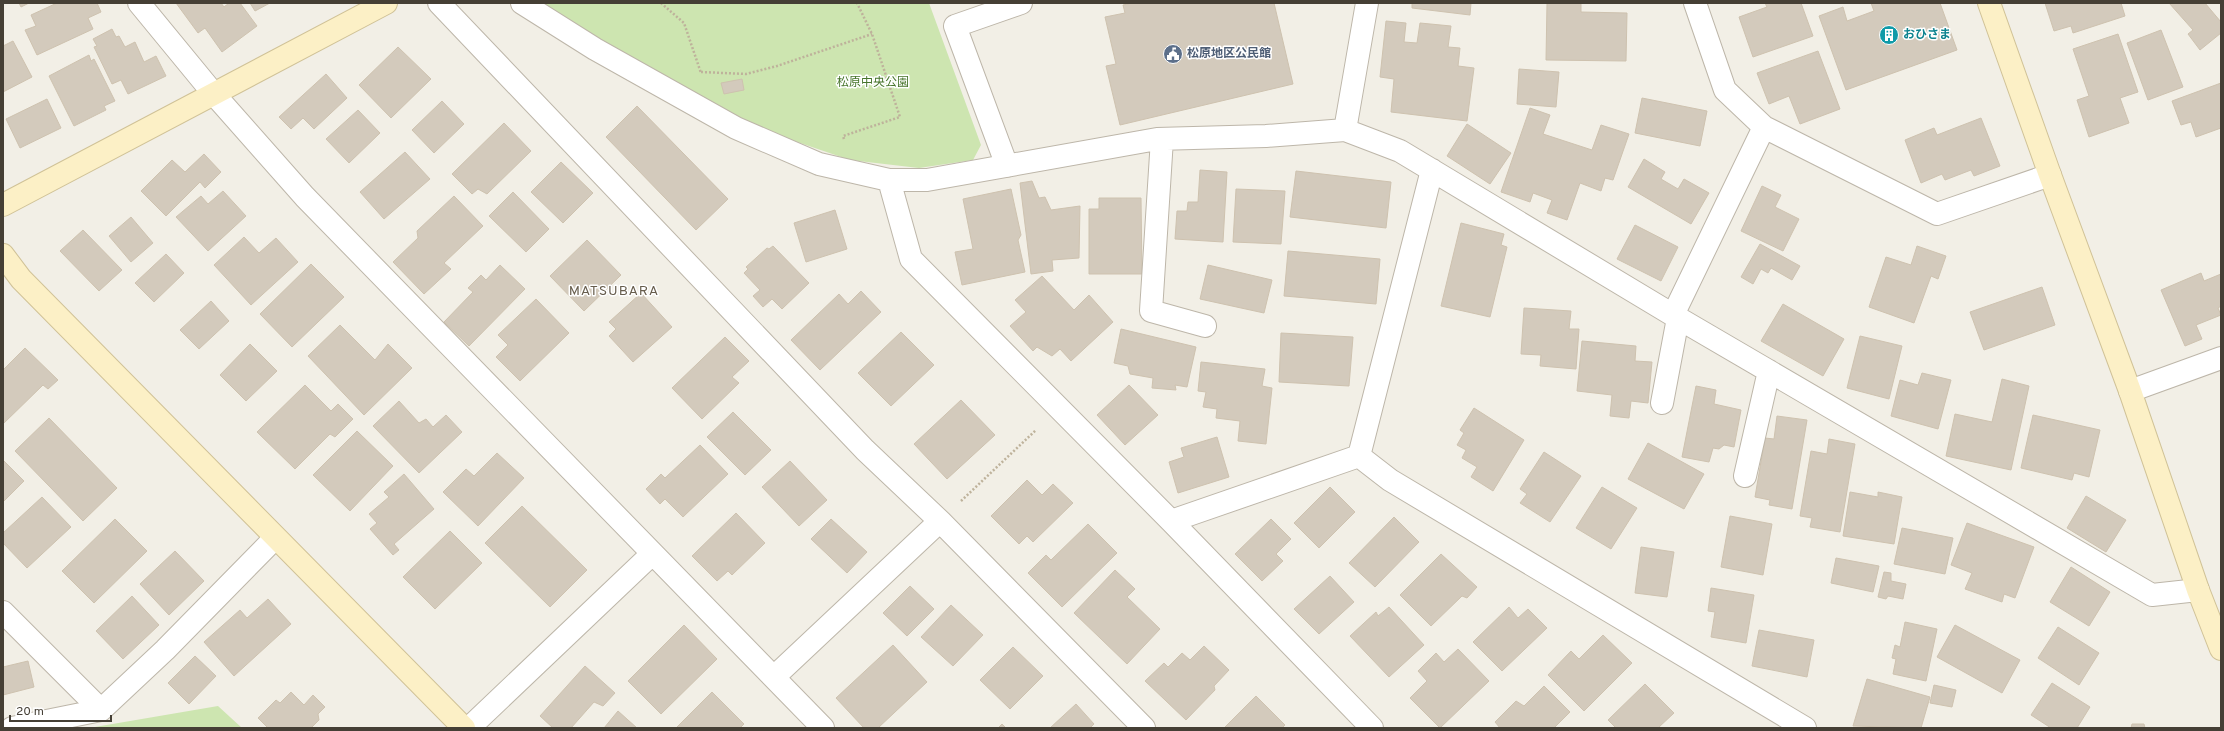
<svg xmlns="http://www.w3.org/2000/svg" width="2224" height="731" font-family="Overpass,'Noto Sans JP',sans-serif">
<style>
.green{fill:#cde5b0}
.building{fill:#d3cabc;stroke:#cec2af}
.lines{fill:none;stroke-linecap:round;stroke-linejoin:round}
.street-casing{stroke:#bdb6a9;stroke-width:24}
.secondary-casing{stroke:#d0c297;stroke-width:24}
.path{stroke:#beb29b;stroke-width:2.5;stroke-dasharray:2 2;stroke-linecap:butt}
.street{stroke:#fff;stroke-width:22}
.secondary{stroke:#fcf0c6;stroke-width:22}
.labels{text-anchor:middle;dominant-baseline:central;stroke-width:3;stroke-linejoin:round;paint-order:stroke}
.culture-label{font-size:12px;font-weight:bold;fill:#0d838f;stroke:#fff;text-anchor:start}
.service-label{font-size:12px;font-weight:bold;fill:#4e5e75;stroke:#fff;text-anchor:start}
.park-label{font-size:12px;fill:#46742b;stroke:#fff}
.quarter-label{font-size:14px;letter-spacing:1px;fill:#675d4d;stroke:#fff}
</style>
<rect width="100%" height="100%" fill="#f2efe6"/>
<path class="green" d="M542,3h387l52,142 -8,15 -54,8 -69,-8 -88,-30 -111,-56z
M218,706l24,22h-153z"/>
<path class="building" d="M19,3h10l-8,4z
M57,3h40l4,9 -13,6 5,11 -56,26 -12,-25 11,-4 -5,-11z
M176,3h45l3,4 5,-4h11l17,23 -35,26 -17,-24 -7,5z
M250,3h20l-15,8z
M1132,3h142l19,81 -173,41 -14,-59 10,-2 -11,-47 20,-4 -2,-8z
M1412,3h59l-1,12 -58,-7z
M1547,3h34v9l46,1 -1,48 -80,-1z
M1765,3h36l12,33 -60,21 -14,-40 28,-10z
M1871,3h69l17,47 -111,40 -27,-74 24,-9 4,14 27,-10z
M2045,3h76l4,13 -52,17 -2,-7 -17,5z
M2169,3h36l16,19v11l-21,17 -12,-16 5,-4z
M1386,21l20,2 -2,19 13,1 3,-20 31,3 -3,21 12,1 -2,18 16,2 -7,53 -76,-9 3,-33 -14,-2z
M112,29l4,8 3,-1 6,11 10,-5 9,20 12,-6 10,20 -38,18 -7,-14 -9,4 -18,-37 3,-1 -4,-7z
M2161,30l22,57 -35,13 -21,-57z
M2118,34l20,58 -18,6 9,25 -40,14 -12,-37 12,-4 -16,-47z
M13,41l19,36 -29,15v-46z
M398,47l33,32 -40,39 -32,-33z
M1818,51l22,58 -40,15 -11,-28 -20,8 -12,-31z
M89,55l2,6 3,-2 21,42 -11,5 2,4 -32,16 -25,-50z
M1519,69l40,3 -3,35 -39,-3z
M326,74l21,24 -33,31 -11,-11 -12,11 -12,-12z
M742,79l2,11 -20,4 -3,-11z
M2221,83v45l-25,9 -5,-15 -10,3 -9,-24z
M1642,98l65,13 -7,35 -65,-13z
M47,99l14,29 -41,20 -14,-29z
M442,101l22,23 -30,29 -22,-23z
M637,106l91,93 -32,31 -90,-93z
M1530,108l20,7 -7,19 49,16 9,-25 28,9 -16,46 -8,-2 -4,13 -21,-8 -13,37 -20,-7 5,-13 -19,-7 -3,9 -29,-10z
M358,110l22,23 -31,30 -23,-24z
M1981,118l19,48 -26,10 -3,-6 -26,10 -3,-6 -21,9 -16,-43 29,-12 3,7z
M504,123l27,28 -44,43 -9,-5 -6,5 -20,-20z
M1467,124l44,29 -21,31 -43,-28z
M405,152l25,27 -46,40 -24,-27z
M204,154l17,18 -16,16 -5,-6 -34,34 -25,-25 31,-31 13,12z
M1644,159l21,13 -4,7 17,10 6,-10 25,14 -18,31 -63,-37z
M561,162l32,31 -30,30 -32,-31z
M1200,170l27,2 -4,70 -48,-3 2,-28h10l1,-9h10z
M1296,171l95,11 -5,46 -96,-11z
M1032,181l7,17 6,-1 6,13 29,-4 -1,52 -27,2 1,11 -22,3 -11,-91z
M1762,186l19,9 -6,12 24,12 -16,32 -42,-20z
M1011,189l10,46 -3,5 7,32 -63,13 -7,-33 18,-3 -10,-50z
M1236,189l49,2 -4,53 -48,-2z
M223,191l23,25 -38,35 -32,-34 25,-21 7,8z
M513,192l36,37 -23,23 -37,-36z
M454,196l29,30 -39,37 7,6 -27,25 -31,-32 25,-24 -1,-7z
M1099,198h42l1,76h-53v-65h10z
M835,210l12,39 -41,13 -12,-39z
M131,217l22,26 -22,19 -22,-26z
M1461,223l43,11 -3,11 6,2 -17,70 -49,-11z
M1635,225l43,22 -17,34 -44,-22z
M83,230l39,40 -23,21 -39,-40z
M244,237l15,16 17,-15 22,24 -47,43 -37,-40z
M587,240l34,35 -37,36 -34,-35z
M1760,244l40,22 -8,14 -21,-12 -3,5 -7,-4 -8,15 -12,-7z
M773,246l36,37 -27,26 -10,-10 -9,8 -10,-11 7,-6 -16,-17 4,-4 -2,-2 21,-19 2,1z
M1917,246l29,10 -8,23 -7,-3 -17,47 -45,-16 17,-50 25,8z
M1288,251l92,8 -4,45 -92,-8z
M166,254l18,19 -30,29 -19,-19z
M311,264l33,33 -52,50 -32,-33z
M500,265l25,24 -56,57 -25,-24 29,-30 -5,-4 13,-13 5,5z
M1208,265l64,15 -8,33 -64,-14z
M2201,273l3,8 17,-7v32l-3,2 3,7 -25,10 6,14 -17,7 -24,-56z
M1042,276l32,34 15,-15 24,27 -42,39 -11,-12 -8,7 -15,-9 -4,4 -23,-25 16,-14 -11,-12z
M2042,287l13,38 -71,25 -14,-38z
M861,291l20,21 -61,58 -29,-30 48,-46 9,10z
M641,293l31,34 -39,35 -24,-26 7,-7 -7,-7z
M536,299l33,34 -49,48 -24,-24 12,-12 -10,-10z
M211,301l18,20 -30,28 -19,-19z
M1783,304l61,35 -21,37 -62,-35z
M1524,308l47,3 -2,18h10l-3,40 -36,-3 1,-11 -20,-1z
M340,325l35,35 13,-16 24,24 -48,47 -56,-59z
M1121,329l75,18 -9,40 -12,-2 1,5 -24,-2 1,-10 -23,-4 -2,-8 -14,-3z
M901,332l33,33 -43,41 -33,-33z
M1281,333l72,4 -4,49 -70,-4z
M1860,336l42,10 -13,53 -42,-11z
M725,337l24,24 -17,16 7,6 -37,36 -30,-31z
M1582,341l54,5 -1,15 17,1 -4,41 -17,-2 -2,17 -19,-2 2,-21 -35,-4z
M250,344l27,27 -31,30 -26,-26z
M25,348l33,32 -10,9 -5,-4 -40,39v-54z
M1201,362l64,7 -3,17 10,2 -6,56 -28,-3 2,-20 -24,-3 1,-9 -14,-2 3,-15 -8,-1z
M1922,373l29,7 -13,49 -47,-13 9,-36 18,5z
M2002,379l27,7 -18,84 -65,-14 9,-42 37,8z
M305,385l26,26 7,-7 15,15 -18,18 -5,-3 -35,35 -38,-37z
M1129,385l29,30 -33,30 -28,-30z
M1696,386l20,4 -2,14 27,6 -7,37 -10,-2 -5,4 -6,-1 -4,14 -27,-5z
M961,400l34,35 -48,44 -33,-35z
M399,401l20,22 7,-4 7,8 13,-12 16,17 -43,41 -46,-47z
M1474,408l50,32 -31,51 -22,-14 6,-10 -15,-9 4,-8 -9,-5 7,-12 -4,-3z
M733,412l38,38 -26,25 -38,-38z
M2033,415l67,15 -11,47 -15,-4 -2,7 -51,-12z
M1777,416l30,4 -15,89 -23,-4 1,-5 -15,-3 10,-59 9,1z
M49,418l68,70 -34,33 -68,-70z
M357,431l36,35 -43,45 -37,-36z
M1217,437l12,40 -51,16 -9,-31 15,-5 -3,-9z
M1829,439l26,5 -15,88 -30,-5 2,-9 -12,-2 11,-65 16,3z
M1648,443l56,31 -20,35 -56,-30z
M700,445l28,29 -45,43 -18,-18 -5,5 -14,-15 15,-15 4,4z
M1544,452l37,24 -31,46 -30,-19 7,-9 -7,-5z
M497,453l27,25 -46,48 -35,-34 23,-23 8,7z
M3,460l21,21 -21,21z
M790,461l37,39 -28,26 -37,-39z
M404,474l30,35 -40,35 5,6 -6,5 -23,-26 7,-6 -8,-9 20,-17 -5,-5z
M1027,480l15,15 11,-11 20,19 -40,39 -6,-6 -8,8 -28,-28z
M1330,487l25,25 -36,36 -25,-25z
M1602,487l35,21 -26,41 -35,-21z
M1850,492l28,5v-5l24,5 -8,47 -51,-8z
M2086,496l40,24 -20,32 -39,-24z
M42,497l29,30 -44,41 -24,-25v-10z
M522,506l65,64 -37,37 -65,-64z
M736,513l29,30 -33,32 -4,-4 -11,10 -25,-25z
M1730,516l42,8 -9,51 -42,-8z
M1394,517l25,25 -44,45 -26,-24z
M115,519l32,32 -53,52 -32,-32z
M831,519l36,33 -20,21 -36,-34z
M1271,519l20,20 -15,15 7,7 -21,20 -27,-27z
M1967,523l67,24 -19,51 -11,-4 -2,8 -37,-13 7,-16 -21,-8z
M1088,524l29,29 -55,54 -34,-34 18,-18 5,5z
M1902,528l51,10 -8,36 -51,-10z
M450,531l32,32 -47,46 -32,-32z
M1641,547l33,5 -7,45 -32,-4z
M175,551l29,30 -35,34 -29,-31z
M1441,554l36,33 -10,11 -5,-2 -31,30 -31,-31z
M1836,558l43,8 -6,26 -42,-9z
M2071,567l39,25 -21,34 -39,-24z
M1115,570l20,19 -8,8 33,32 -33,35 -53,-51z
M1884,572l7,1v8l15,3 -3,15 -15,-3 -2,3 -8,-2z
M1330,576l24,26 -35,32 -25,-25z
M910,586l24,23 -27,27 -24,-23z
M1711,588l43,7 -8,48 -35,-6 4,-25 -7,-1z
M132,596l27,29 -36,34 -27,-28z
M268,599l23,25 -57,52 -30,-34 36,-32 7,8z
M951,605l32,30 -30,31 -32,-29z
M1389,607l35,38 -35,32 -39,-41 26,-24 2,4z
M1509,607l9,11 10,-9 19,19 -45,43 -29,-29z
M1905,622l32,7 -11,52 -33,-7 3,-15 -4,-1 3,-13 5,2z
M684,625l33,34 -56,55 -33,-33z
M1955,625l65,35 -18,33 -65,-36z
M2058,627l41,26 -20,32 -41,-27z
M1759,630l55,10 -7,37 -55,-11z
M1603,635l29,28 -48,48 -36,-36 23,-24 8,8z
M893,645l34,37 -49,46h-14l-28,-30z
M1204,646l25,24 -15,16 1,4 -29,30 -41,-39 19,-18 4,4 14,-14 8,7z
M1013,647l30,29 -33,33 -30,-29z
M1458,649l31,32 -49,47 -30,-30 17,-17 -9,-10 18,-18 8,9z
M195,656l21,20 -27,28 -21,-21z
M28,661l6,26 -31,8v-28z
M585,666l30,27 -12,13 -9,-4 -23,26h-18l-13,-12z
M1867,679l63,18 -9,31 -68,-2z
M2052,683l38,24 -13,21h-26l-20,-13z
M1645,684l29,29 -16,15h-42l-8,-8z
M1934,685l22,5 -4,17 -22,-4z
M1544,686l26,26 -16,16h-54l-5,-6 21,-21 8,5z
M291,692l13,13 9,-10 12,12 -7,7 1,6 -8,8h-43l-10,-10 18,-18 4,3z
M712,692l32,32 -4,4h-64z
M1256,696l29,29 -3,3h-58z
M1076,704l18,20 -4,4h-40z
M618,711l19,17h-33z
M1002,724l4,4h-8z
M2132,724h12l1,4h-14z"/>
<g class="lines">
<g class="street-casing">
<path id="street" d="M139,3l74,90 92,104 518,531
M439,3l426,447 75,71 204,207
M522,3l73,46 141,79 83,36 70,16h38l230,-41 109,-3 79,-6 55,21 278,167 474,277 46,-5
M1695,3l30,87 39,37 173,87 113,-39
M1345,130l22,-127
M1162,139l-11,172 54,15
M1007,166l-52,-140 66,-23
M1432,170l-73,286 31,24 415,248
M889,180l22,79 260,262 201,207
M1673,315l91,-188
M2130,391l91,-33
M1662,403l16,-85
M1745,476l24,-105
M1171,521l188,-65
M3,612l98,98
M774,677l166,-156
M12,728l89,-18 64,-60 110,-112
M469,728l183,-174"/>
</g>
<g class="secondary-casing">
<path id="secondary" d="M1989,3l61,172 80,216 68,199 23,59
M3,205l383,-202
M3,255l18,24 443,449"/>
</g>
<path class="path" d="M661,3l23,20 17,50
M701,72l45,2 31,-8 95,-32
M844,139l-1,-3 57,-19 -28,-83 -15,-31
M961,501l75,-71"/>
<use href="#street" class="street"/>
<use href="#secondary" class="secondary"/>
</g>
<defs>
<g id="building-disc" transform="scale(1)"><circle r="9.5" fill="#0f9aa8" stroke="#fff"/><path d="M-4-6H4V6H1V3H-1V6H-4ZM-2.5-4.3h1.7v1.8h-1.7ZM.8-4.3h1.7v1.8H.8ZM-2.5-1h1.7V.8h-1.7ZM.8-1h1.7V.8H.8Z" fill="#fff"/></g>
<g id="civic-disc" transform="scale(1)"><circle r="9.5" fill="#5c6f8a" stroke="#fff"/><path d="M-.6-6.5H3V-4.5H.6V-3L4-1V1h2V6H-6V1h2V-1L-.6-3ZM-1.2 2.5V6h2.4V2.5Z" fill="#fff"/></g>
</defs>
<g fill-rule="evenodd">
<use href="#building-disc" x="1889" y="35"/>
<use href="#civic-disc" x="1173" y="54"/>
</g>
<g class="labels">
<g class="culture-label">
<text x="1903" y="35">おひさま</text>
</g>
<g class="service-label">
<text x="1187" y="54">松原地区公民館</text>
</g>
<g class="park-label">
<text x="873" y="83">松原中央公園</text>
</g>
<g class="quarter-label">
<text x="614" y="291">MATSUBARA</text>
</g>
</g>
<rect width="2224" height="731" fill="none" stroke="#453f35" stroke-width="8"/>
<path d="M10 715v6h101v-6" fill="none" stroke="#453f35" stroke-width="2"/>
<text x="16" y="715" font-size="12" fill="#453f35" stroke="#ffffff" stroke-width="3" paint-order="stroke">20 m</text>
</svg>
